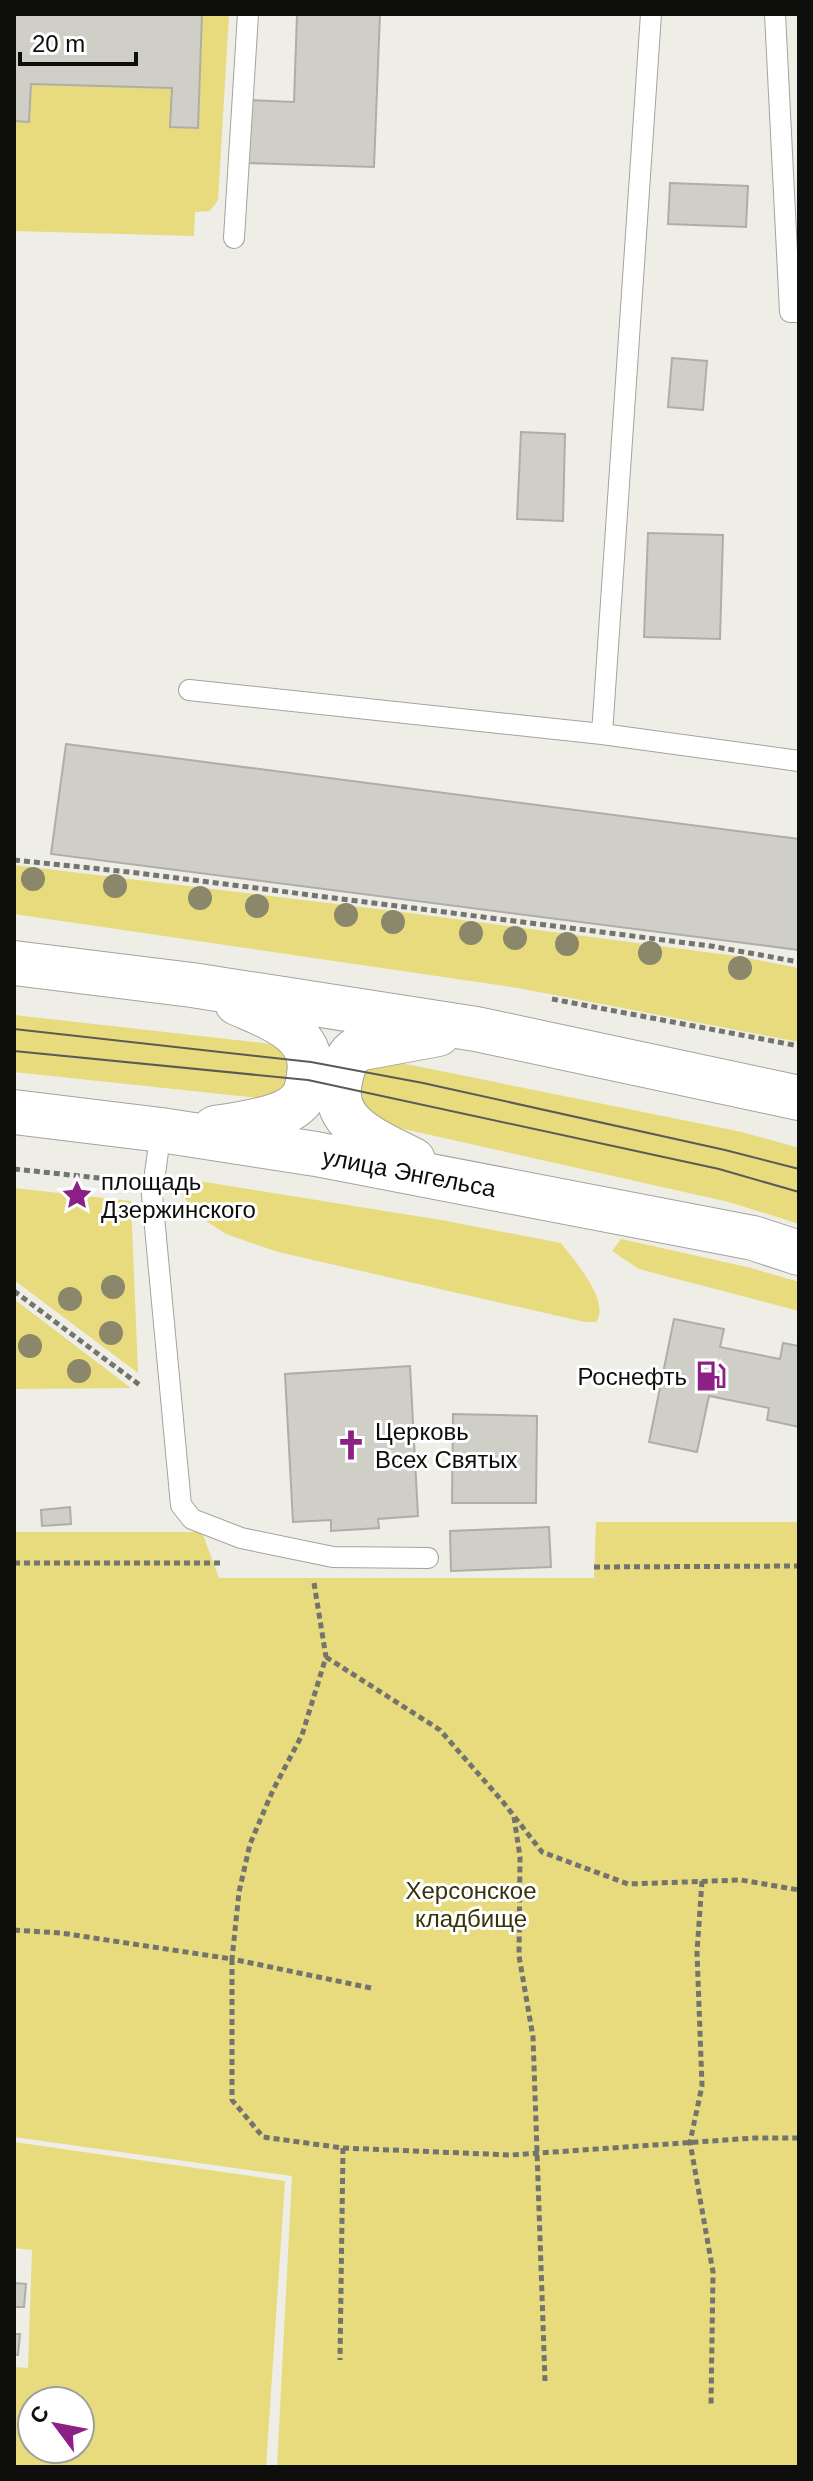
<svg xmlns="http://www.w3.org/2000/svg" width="813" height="2481" font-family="Arial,sans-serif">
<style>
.green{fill:#e7db7e;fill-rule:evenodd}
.building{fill:#cfcec7;stroke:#aeaea7;stroke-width:2}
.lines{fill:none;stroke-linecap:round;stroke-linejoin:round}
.lane-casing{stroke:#a4a39d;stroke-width:22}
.primary-casing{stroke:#a4a39d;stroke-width:46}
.path{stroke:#74746f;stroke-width:5;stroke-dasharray:6 4;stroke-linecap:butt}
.lane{stroke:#fff;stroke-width:20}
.primary{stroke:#fff;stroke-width:44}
.tram{stroke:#5b5a57;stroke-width:2}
.tree{fill:#8a876b}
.labels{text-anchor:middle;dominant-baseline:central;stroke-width:6;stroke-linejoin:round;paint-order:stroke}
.street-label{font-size:24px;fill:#0e0e0c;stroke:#fff}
.poi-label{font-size:24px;fill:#0e0e0c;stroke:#fff;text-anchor:start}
.park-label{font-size:24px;fill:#383307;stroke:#fff}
</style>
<rect width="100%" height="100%" fill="#eeede6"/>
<path class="green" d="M202,14h27l-11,186 -8,11 -15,1 -1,24 -180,-5v-110h15l2,-37 141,4 -2,39 28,1z
M14,865l396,48 326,43 63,12v74l-281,-54 -504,-74z
M14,1015l266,30 12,16 -4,26 -20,12 -254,-27z
M381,1059l361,73 57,16v76l-70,-22 -343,-77 -24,-8 -4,-47z
M186,1179l255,41 120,23c13,17 50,59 35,79h-11l-307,-70 -52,-18 -26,-17 -17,-21 -5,-16z
M14,1188l117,13 7,172 -124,-93z
M621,1239l130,29 48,14v29l-160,-42 -27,-18z
M14,1299l117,89 -117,1z
M596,1522h203v945h-522l15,-291 -278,-39v-605h188l17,46h375z
M14,2142l271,39 -19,286h-252v-100l14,1 4,-118 -18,-2zM32,2401h48v48h-48z"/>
<path class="building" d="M14,14h188l-4,114 -28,-1 2,-39 -141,-4 -2,38 -15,-1z
M297,14h83l-6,153 -128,-4 2,-63 46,2z
M670,183l78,3 -2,41 -78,-3z
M672,358l35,3 -4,49 -35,-3z
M521,432l44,2 -2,87 -46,-2z
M648,533l75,2 -3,104 -76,-2z
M66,744l733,95v111l-748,-96z
M674,1319l50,10 -4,18 60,12 3,-16 16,3v81l-32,-7 2,-12 -60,-12 -12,56 -48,-10z
M410,1366l8,150 -40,3 1,9 -48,3v-11l-38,2 -8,-148z
M453,1414l84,2 -1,87h-84z
M70,1507l1,17 -29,2 -1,-16z
M549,1527l2,40 -100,4 -1,-40z
M14,2283l12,1 -2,23h-10z
M14,2334h6l-2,21 -4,-1z"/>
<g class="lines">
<g class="lane-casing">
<path id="lane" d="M775,14l15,298h9
M234,238l14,-224
M189,690l413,44 197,27
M602,734l49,-720
M161,1130l-9,65 29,310 11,14 49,19 92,19 95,1"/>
</g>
<g class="primary-casing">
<g id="primary">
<path d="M14,963l178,22 284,44 323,69"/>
<path id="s1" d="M14,1112l147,18 155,24 437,84 46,15"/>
<path d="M215,1128c22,-3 67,-9 83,-25 8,-7 10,-19 11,-28 7,-43 -40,-58 -72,-72"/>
<path d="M413,1160c-33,-17 -83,-34 -73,-79 2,-12 6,-25 17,-32l81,-15"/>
</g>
</g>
<path class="path" d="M14,860l124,13 573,73 88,16
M552,999l247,47
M14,1169l104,11 8,-3
M14,1291l127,95
M14,1563h207
M594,1567l205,-1
M314,1583l12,74 -24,78 -29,55 -23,54 -11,48 -7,67 139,29
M326,1657l114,73 63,72 39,50 86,32 113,-4 58,10
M514,1817l6,40 -1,99 14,81 12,344
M702,1881l-5,71 5,134 -12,56 23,130 -2,134
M14,1930l47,3 171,26v141l31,37 80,11 -3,212
M343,2148l168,7 243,-17h45"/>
<use href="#lane" class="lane"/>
<use href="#primary" class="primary"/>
<path class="tram" d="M14,1029l297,33 112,21 302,67 74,19
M14,1051l294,29 411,89 80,23"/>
</g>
<g class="tree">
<circle cx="33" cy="879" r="12"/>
<circle cx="115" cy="886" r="12"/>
<circle cx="200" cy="898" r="12"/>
<circle cx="257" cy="906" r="12"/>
<circle cx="346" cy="915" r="12"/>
<circle cx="393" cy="922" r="12"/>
<circle cx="471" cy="933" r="12"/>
<circle cx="515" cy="938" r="12"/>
<circle cx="567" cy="944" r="12"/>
<circle cx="650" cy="953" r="12"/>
<circle cx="740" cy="968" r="12"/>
<circle cx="113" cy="1287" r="12"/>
<circle cx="70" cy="1299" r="12"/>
<circle cx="111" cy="1333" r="12"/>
<circle cx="30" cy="1346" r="12"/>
<circle cx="79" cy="1371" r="12"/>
</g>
<defs>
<g id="sight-bare" transform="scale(2.4)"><path d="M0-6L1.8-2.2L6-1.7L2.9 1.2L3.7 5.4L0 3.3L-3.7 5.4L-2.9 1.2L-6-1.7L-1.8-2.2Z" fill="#8c2084" stroke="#fff" stroke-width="2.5" paint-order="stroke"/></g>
<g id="fuel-bare" transform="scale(2.4)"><path d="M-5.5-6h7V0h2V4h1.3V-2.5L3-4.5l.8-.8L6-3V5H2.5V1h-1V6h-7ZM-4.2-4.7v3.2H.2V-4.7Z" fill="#8c2084" stroke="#fff" stroke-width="2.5" paint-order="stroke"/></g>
<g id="church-bare" transform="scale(2.4)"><path d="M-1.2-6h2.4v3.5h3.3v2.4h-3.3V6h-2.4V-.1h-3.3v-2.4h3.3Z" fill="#8c2084" stroke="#fff" stroke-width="2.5" paint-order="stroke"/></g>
</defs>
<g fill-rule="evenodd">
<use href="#sight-bare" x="77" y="1195"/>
<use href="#fuel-bare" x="711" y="1376"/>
<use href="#church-bare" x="351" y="1445"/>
</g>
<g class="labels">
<g class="street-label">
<text stroke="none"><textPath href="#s1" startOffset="400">улица Энгельса</textPath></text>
</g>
<g class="poi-label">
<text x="101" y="1181">площадь<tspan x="101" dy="28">Дзержинского</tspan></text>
<text x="687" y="1376" text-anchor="end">Роснефть</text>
<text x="375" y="1431">Церковь<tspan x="375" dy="28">Всех Святых</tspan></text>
</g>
<g class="park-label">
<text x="471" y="1890">Херсонское<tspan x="471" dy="28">кладбище</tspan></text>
</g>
</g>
<rect width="813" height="2481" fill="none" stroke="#0e0e0c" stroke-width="32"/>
<g transform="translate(56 2425) rotate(302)"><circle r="38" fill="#ffffff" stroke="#9f9f9e" stroke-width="2"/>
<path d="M0-6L14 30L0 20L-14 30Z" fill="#8c2084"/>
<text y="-12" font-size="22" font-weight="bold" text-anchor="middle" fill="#0e0e0c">С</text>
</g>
<path d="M20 52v12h116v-12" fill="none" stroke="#0e0e0c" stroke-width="4"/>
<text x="32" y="52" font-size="24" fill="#0e0e0c" stroke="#ffffff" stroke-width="6" paint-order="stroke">20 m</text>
</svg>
